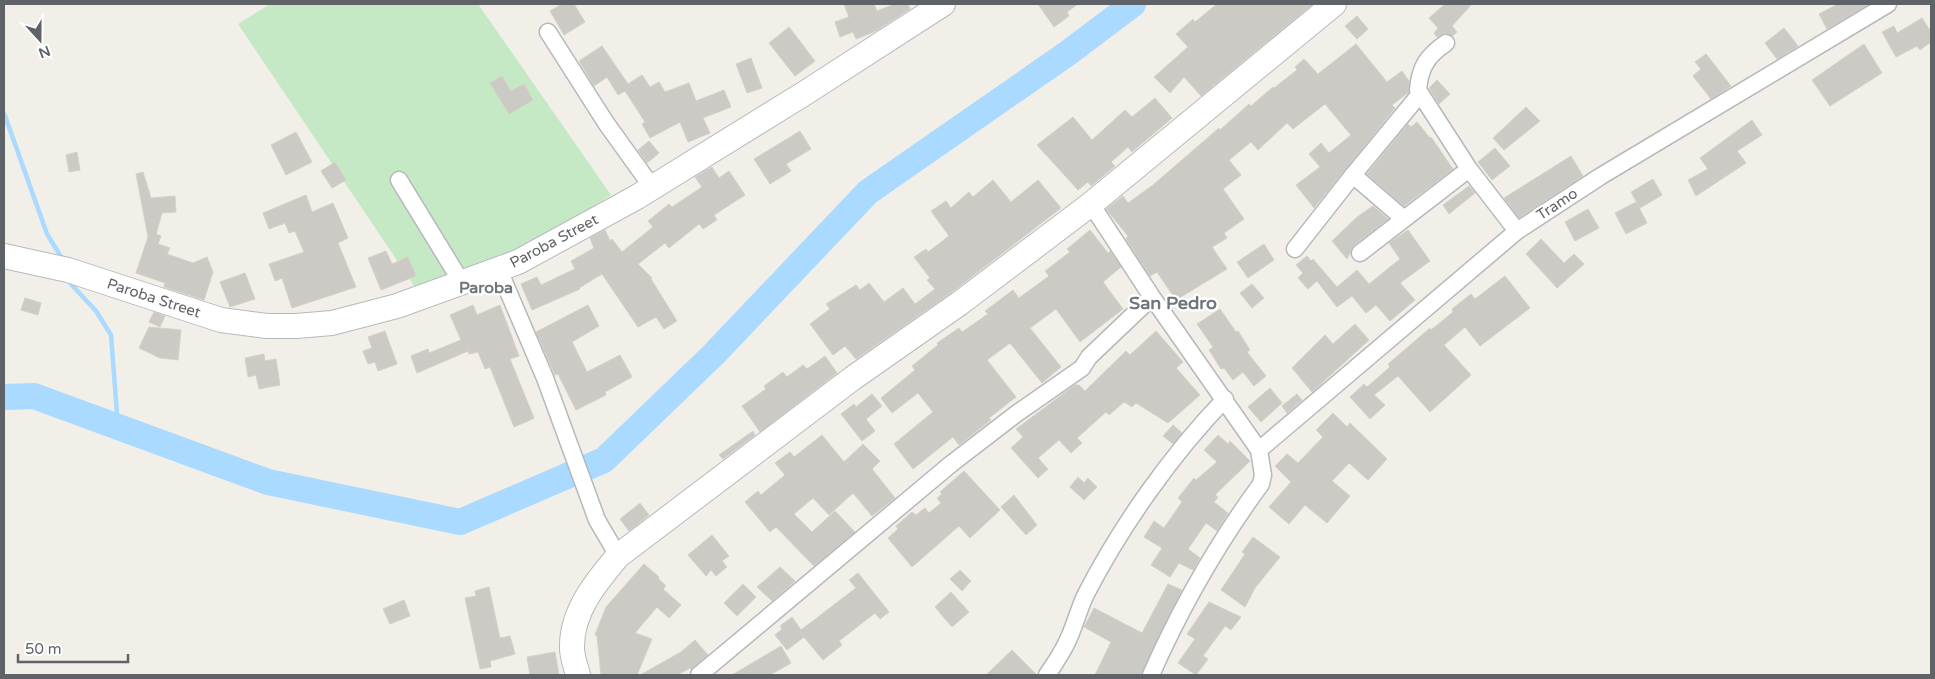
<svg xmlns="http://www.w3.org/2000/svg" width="1935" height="679" font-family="'Varela Round',sans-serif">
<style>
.green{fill:#c5e8c5}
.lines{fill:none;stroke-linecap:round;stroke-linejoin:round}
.stream{stroke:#aadaff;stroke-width:4.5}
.river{stroke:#aadaff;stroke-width:26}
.building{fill:#cccac5;stroke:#d6d1c6}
.street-casing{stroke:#b5b8bc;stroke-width:19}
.secondary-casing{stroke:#b6babf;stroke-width:26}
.street{stroke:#fff;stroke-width:16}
.secondary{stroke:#fff;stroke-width:24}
.labels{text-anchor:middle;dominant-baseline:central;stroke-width:4.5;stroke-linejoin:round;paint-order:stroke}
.street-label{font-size:15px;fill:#5f6368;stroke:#fff}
.neighbourhood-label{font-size:16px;font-weight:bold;fill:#70757a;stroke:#fff}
.quarter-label{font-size:18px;font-weight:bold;fill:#70757a;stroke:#fff}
</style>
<rect width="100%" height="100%" fill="#f1efe8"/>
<path class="green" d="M270,4h208l133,191 -95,60 -99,35 -179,-266z"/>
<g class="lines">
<path class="stream" d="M4,113l43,121 16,26
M70,283l26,28 15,24 7,92"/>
<path class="river" d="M4,397l30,-1 234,86 192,40 144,-62 110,-106 154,-162 200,-139 65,-49"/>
</g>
<path class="building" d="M562,4h12l11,18 -21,13 -14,-24z
M844,4h30l3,7 18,-7h13l2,5 -36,23 -18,7 -3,-7 -13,5 -5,-15 14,-5z
M1038,4h40l-11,8 2,4 -15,11z
M1217,4h96l-112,92 -17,-19 -14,16 -16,-16 34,-30 -12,-13 17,-15 2,3z
M1445,4h27l-20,22 5,6 -5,4 -7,-3 -8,4 -3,-4 4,-5 -9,-10z
M1838,4h27l1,2 -39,23 -8,-15z
M1357,16l11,13 -11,10 -12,-13z
M1922,18l9,14v10l-11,8 -3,-4 -21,11 -14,-25 12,-6 3,7z
M789,27l26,34 -20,15 -26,-33z
M1784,28l14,18 -21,13 -12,-16z
M1356,44l31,38 15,-11 7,10v11l-17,13 3,3 -81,100 -18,-23 24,-18 -11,-13 12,-11 8,10 22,-18 -26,-31 -32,25 -6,-6 -29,27 -7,-8 -22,18 12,15 -18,14 21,30 -20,14 3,5 -15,9 15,22 -51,31 -19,-28 -7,4 -24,-37 2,-3 -22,-27 17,-13 5,7 25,-18 66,-57 1,2 29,-26 2,2 22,-19 1,1 23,-18 -2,-3 9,-8 14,15z
M1864,44l18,29 -52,33 -18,-26z
M602,46l26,38 14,-9 8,12 9,-5 6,10 24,-9 7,18 28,-11 7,17 -28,11 7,15 -22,9 -8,-20 -30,16 -8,-14 3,-2 -20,-31 -7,4 -11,-18 -13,9 -15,-25z
M1706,54l25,32 -20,13 -18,-23 8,-7 -6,-7z
M751,58l11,30 -15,5 -11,-29z
M502,76l9,15 13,-7 9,16 -24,14 -19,-31z
M1437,80l13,14 -11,10 -10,-16z
M1155,98l17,20 -40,34 -4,-5 -17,15 4,4 -24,20 -3,-4 -10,8 -41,-45 36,-28 19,23 33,-30 7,7z
M1526,107l14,14 -36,29 -11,-12z
M1752,120l10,15 -25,16 9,12 -50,33 -8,-16 20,-11 -8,-11z
M1417,122l13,16 1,-1 22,32 -49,37 -37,-32 41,-50 3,3z
M800,131l11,18 -25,15 5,7 -21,13 -16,-25z
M296,132l16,30 -26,13 -15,-30z
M649,141l10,12 -12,10 -9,-13z
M1495,148l15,18 -18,14 -14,-18z
M77,152l3,18 -11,2 -3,-17z
M1571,156l12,20 -64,42 -15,-20z
M335,162l11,18 -14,8 -11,-17z
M712,167l7,11 10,-7 16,24 -31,20 3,5 -14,9 -4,-5 -30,24 -4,-5 -27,21 14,14 -1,1 26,42 -13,8 -8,-12 -18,10 -36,-53 -23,14 1,1 -48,21 -11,-26 16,-7 4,8 34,-16 -4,-8 23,-13 -4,-10 15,-8 5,11 2,-2 10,13 31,-25 -5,-6 21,-17 3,3 30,-20 -7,-10z
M143,172l8,26 24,-2 1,16 -14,1 -6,21 5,2 -3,8 12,4 -3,6 26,9 14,-6 6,15 -9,28 -40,-13 1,-4 -29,-10 12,-36 -12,-63z
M1653,179l9,16 -22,13 -9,-16z
M993,180l18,22 27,-22 23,28 -109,84 -96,67 -11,-13 -12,9 -23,-31 20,-15 -4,-5 30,-19 4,5 9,-7 15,19 19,-14 12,16 20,-15 -8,-9 3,-2 -16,-21 12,-8 2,3 21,-16 -18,-25 15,-10 5,7 18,-16 4,5z
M1469,186l6,7 -26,21 -6,-9z
M306,195l6,17 21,-9 15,35 -10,5 18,44 -64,21 -10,-30 -7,3 -6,-17 35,-12 -9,-21 -6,2 -4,-10 -16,6 -6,-16z
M1636,202l11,21 -21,11 -11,-21z
M1373,206l15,13 -34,26 -7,14 -15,-18 25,-24z
M1588,209l11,19 -24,13 -10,-19z
M1090,230l18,23 2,-2 11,16 -18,15 20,27 -43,33 -24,-33 -26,19 31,39 -19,16 -32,-40 -23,17 29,37 -27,21 2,2 -32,25 -6,-8 -40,32 -19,-25 39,-32 -15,-19 -26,20 -11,-15 34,-28 -3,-4 26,-21 -1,-2 22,-15 3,4 26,-18 -3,-3 28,-21 6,8 30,-22 -4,-5 25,-19 -3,-3z
M1408,230l22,31 -30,22 15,17 -25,21 -14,-16 -10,8 -14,-17 -15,11 -20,-26 -9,8 -10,-11 5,-5 -7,-8 11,-9 4,5 2,-2 24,28 20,-17 12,14 31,-25 -11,-16z
M1541,239l23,24 10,-9 10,10 -27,24 -31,-34z
M1264,244l10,16 -26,18 -11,-16z
M386,251l6,13 16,-7 8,19 -35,14 -13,-32z
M245,273l10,26 -25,8 -10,-25z
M1505,276l25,32 -50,38 -15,-19 -21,18 27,30 -41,37 -32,-36 -24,19 11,10 -15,14 -20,-22 14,-13 3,3 23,-20 -2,-3 42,-36 1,2 22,-18 -1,-3 19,-15 4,5z
M1252,284l12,14 -12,10 -12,-15z
M25,298l16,5 -3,12 -17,-5z
M473,305l4,10 23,-10 19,51 -9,3 24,59 -6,3 -14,6 -24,-60 -5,2 -7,-17 -9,2 -1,-3 -51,22 -6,-17 17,-7 1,4 32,-13 -11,-25z
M588,305l11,21 -27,16 15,30 33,-17 12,22 -27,15 1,3 -30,15 -18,-36 -3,1 -19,-43z
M1220,309l16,23 2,-1 12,19 -3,2 19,24 -12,10 -11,-14 -10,8 -9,-12 -3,1 -12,-19 4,-3 -16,-23z
M154,312l11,4 -5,11 -11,-5z
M1355,324l14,16 -57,52 -20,-24 33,-33 8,9z
M149,327l32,3 -3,30 -18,-2 -21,-10z
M385,331l12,33 -19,7 -3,-9 -7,2 -5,-13 9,-3 -4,-11z
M1156,331l27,31 -7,6 24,27 -32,28 -32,-20 -4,4 -8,-5 -15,13 -3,-3 -29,26 5,5 -11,10 -12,-13 -21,18 10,11 -10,9 -27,-30 12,-11 -7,-8 59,-44h4l6,6 41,-40 4,4z
M264,354l1,7 11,-2 4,26 -21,4 -3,-14 -8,2 -3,-19z
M825,356l12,17 -77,59 -18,-26 24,-17 -2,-3 19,-14 4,5 16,-12 4,4z
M1270,388l12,15 -21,19 -13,-15z
M872,394l10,12 -16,13 9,12 -13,10 -21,-27 13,-10 2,3z
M1297,394l5,6 -15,13 -5,-7z
M1333,413l14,14 3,-4 37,36 -19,21 -19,-17 -17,18 18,15 -23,27 -22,-18 -16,19 -20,-17 22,-25 -16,-16 12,-12 11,9 25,-26 -7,-7z
M1173,425l9,8 -9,11 -10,-8z
M753,431l2,4 -32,24 -4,-4z
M822,435l22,27 19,-18 17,17 -8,8 23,29 -23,18 -19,-23 -24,22 -16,-17 -19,16 18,18 23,-21 20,21 -41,34 -38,-39 -6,5 -25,-30 13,-11 3,4 24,-20 -10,-12 15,-11 4,5z
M1218,435l10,9 2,-3 20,20 -35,34 3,2 -4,5 14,11 -11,18 -11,-8 -18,26 12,9 -7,12 -14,-7 -9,14 -19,-12 11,-17 -18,-11 10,-16 10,7 18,-26 -4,-4 16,-20 2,2 21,-18 -13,-12z
M964,471l36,39 -30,28 -11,-12 -47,41 -24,-29 10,-9 -2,-3 16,-14 4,3 9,-7 4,5 12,-10 -4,-5 5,-4 -2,-2z
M1078,477l6,6 4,-5 9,9 -13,13 -14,-13z
M1014,495l23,30 -11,10 -25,-28z
M640,503l9,12 -20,16 -9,-12z
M712,535l17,21 -7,5 5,6 -11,9 -5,-6 -5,6 -18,-21z
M1253,537l27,20 -25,31 -10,19 -24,-17 24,-36 -3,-2z
M644,564l15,13 -1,1 8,8 -3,3 18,16 -12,13 -12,-11 -22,26 17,6 -15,36h-36l-4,-39 -2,-1 11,-28z
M780,567l15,14 -23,20 -15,-14z
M960,570l11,11 -9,10 -12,-12z
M858,573l31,39 -9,7 -5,-6 -36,28 3,4 -19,15 -19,-23 -17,13 -12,-15 7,-6 -2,-3 12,-9 9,13 55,-42 -7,-8z
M743,584l13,13 -19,19 -13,-13z
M1168,584l14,6 -41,85h-46l16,-33 -27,-15 10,-19 48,25z
M489,587l11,51 10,-2 5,18 -25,7 1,6 -11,2 -15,-71 11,-2 -1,-5z
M951,592l18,20 -17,15 -17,-20z
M404,600l6,16 -20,8 -7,-15z
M1209,602l32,15 -10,13 -6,-4 -22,30 5,3 -12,16 -18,-12 17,-24 -8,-5z
M695,640l13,15 -17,15 -1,-2 -13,7h-37l41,-23z
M781,646l10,17 -21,12h-38z
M1012,650l25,25h-51z
M555,652l4,23h-29l-3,-18z"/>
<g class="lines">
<g class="street-casing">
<path id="street" d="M548,32l58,91 46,64
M1446,43c-19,13 -26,24 -28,47l51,79 48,62
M1353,175l51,44
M399,180l63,103
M1091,204l61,93 107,153 4,25 -2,9c-44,60 -80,123 -110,191
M1295,249l58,-74 67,-81
M1360,253l109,-84
M499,270l46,108 52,142 21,36
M1259,450l258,-219 84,-55 287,-172
M699,675l252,-211 65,-50 66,-46 7,-11 63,-60
M1047,675c6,-9 13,-19 18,-29 9,-16 13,-36 21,-52 35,-68 86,-140 139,-195"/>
</g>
<g class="secondary-casing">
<path id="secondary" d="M4,256l64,14 153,50 46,6h29l36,-3 65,-17 121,-44 119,-65 168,-104 138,-89
M578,675c-2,-8 -6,-18 -6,-27 -1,-36 24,-66 46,-92l235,-178 107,-75 131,-99 243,-200"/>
</g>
<use href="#street" class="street"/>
<use href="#secondary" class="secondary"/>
</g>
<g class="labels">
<g class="street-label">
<text transform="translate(1557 204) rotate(-33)">Tramo</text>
<text transform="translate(554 241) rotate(-28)">Paroba Street</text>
<text transform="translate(154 298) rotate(18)">Paroba Street</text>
</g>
<g class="neighbourhood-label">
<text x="486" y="288">Paroba</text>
</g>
<g class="quarter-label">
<text x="1173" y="303">San Pedro</text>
</g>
</g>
<rect width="1935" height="679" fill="none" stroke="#5f6368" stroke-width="10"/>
<g transform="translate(40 40) rotate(159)" stroke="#ffffff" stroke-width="4" paint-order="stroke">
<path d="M0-4L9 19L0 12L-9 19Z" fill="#5f6368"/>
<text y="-8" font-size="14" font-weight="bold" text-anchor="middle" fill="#5f6368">N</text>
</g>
<path d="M18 654v8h110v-8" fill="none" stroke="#5f6368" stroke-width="2.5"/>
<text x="25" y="654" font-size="15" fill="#5f6368" stroke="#ffffff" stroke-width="4" paint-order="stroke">50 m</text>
</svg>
